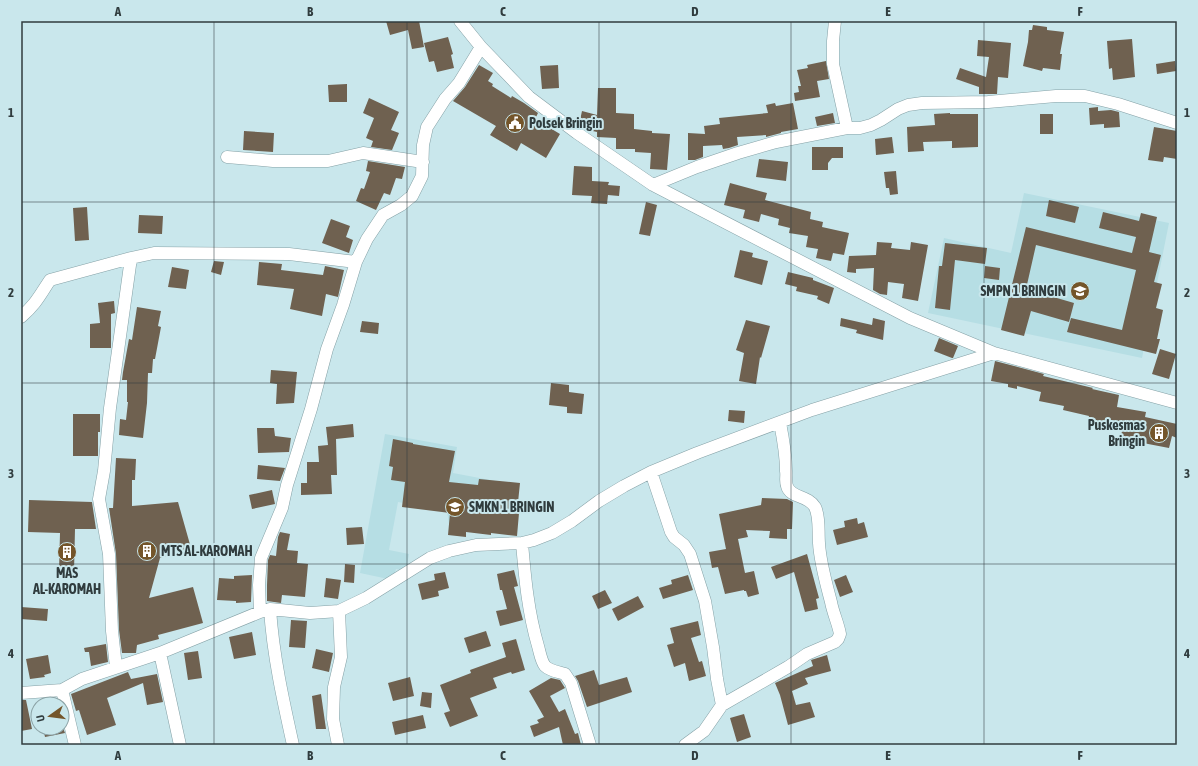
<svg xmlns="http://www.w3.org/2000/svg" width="1198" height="766" font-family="'Asap Condensed',sans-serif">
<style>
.built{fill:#b6dee4}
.building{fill:#6f6150}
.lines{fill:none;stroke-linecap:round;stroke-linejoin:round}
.minor-casing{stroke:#85a1a6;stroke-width:13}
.minor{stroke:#fff;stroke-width:12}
.grid{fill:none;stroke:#303c3e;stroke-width:1;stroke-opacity:0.55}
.labels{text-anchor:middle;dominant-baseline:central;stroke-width:4;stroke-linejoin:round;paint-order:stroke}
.poi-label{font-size:14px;font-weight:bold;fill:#303c3e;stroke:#c9e7ec;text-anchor:start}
.neatline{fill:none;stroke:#303c3e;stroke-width:1.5}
.grid-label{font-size:13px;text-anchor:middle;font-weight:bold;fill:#303c3e}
</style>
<rect width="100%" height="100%" fill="#c9e7ec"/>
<path class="built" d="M1024,193l145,30 -27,135 -214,-45 16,-75 67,15z
M385,434l72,13 -4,26 59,11 -62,47 -3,-20 -49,-9 -9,48 20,4 -3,17 -10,-2 -3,11 -33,-7z"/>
<path class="building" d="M386,21h33l5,26 -12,2 -4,-19 -18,5z
M1033,25l14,2v3l17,2 -4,22h2l-2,16 -17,-2 -1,3 -19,-5 5,-24 1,-12h3z
M448,37l5,17 -2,1 3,13 -17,4 -3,-11 -5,1 -5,-19z
M1132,39l3,38 -22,3 -1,-12 -3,1 -2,-28z
M978,40l33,3 -3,35 -10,-1 -1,17h-18v-7l-23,-8 4,-11 26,9 3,-20 -12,-1z
M826,61l3,18 -12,2 3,16 -25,4 -1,-8 5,-1 -1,-6h3l-4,-16 11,-2 -1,-3z
M1175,61l1,10 -19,3 -1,-10z
M479,65l14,8 -5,8 5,3 -1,2 19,12 1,-2 12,7 14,10 -3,6 25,15 -14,24 -25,-15 -4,8 -27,-16 6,-9 -43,-25 12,-14z
M558,65l1,23 -17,1 -2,-23z
M347,84v18h-18l-1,-17z
M598,88h18v25l18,1v15l18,2v2l18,1 -3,36 -17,-1 1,-16 -16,-1v-3h-19v-11l-19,-1v-5l-13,-3 -5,-4 3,-14 15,4z
M369,98l30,14 -8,18 8,3 -7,17 -21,-3 2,-6 -7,-3 8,-20 -11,-5z
M775,103l1,3 17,-3 5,26 -17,3v1l-15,4v-2l-29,2 1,8 -9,3 -6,1 -1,-4 -19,1v11l-8,3h-7v-27l17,1 -1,-8 16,-2 -1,-6 49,-5 -2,-8z
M1098,107v4l13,-1 8,2 1,15 -16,1v-4l-14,1 -1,-17z
M833,113l2,10 -18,3 -2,-9z
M950,113v1h28v33l-26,1v-7l-29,1 1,9 -16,1 -1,-25 28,-2 -1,-11z
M1040,114h13v20h-13z
M1154,127l23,4v28l-13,-2 -1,5 -15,-2z
M244,131l30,2 -1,19 -30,-2z
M892,137l2,16 -18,2 -1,-16z
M812,147h31v11h-11l-4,5v7h-16z
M759,159l29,3 -2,19 -30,-4z
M368,161l37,6 -3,12 -6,-1 -6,17 -6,-2 -8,17 -20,-9 5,-13 3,1 6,-17 -4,-1z
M574,166l18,1v14l17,1 -1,3 12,1 -1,10 -11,-1 -1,9 -16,-1 1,-7 -20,-1z
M896,171l2,23 -8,1 -1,-7h-3l-2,-16z
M730,183l37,10 -2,7 46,12 -1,7 13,3 -1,5 27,6 -5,22 -11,-2 -2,8 -15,-3 2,-9 -12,-2 2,-11 -19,-3 1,-5 -12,-3 1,-6 -18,-5 -2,8 -16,-4 2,-8 -21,-5z
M1049,200l30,7 -4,16 -29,-7z
M646,202l11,3 -7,31 -11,-2z
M87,207l2,33 -14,1 -2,-33z
M1103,212l36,9 2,-8 16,4 -8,35 12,3 -7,27 8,2 -6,24 7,2 -6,29h3l-4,15 -89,-22 4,-14 51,12 14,-60 -100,-25 -10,44 48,14 -5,19 -38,-11 -7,25 -23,-6 25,-103 106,26 4,-16 -37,-9z
M139,215l24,1 -1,18 -24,-1z
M331,219l19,7 -4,11 7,3 -4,13 -27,-10z
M877,242l15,1 -1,5 19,2 1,-8 17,3 -10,56 -16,-3 2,-14 -16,-2 -1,13 -7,-1 -7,-4 1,-22 -18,1v4l-9,-1 2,-16 27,-1z
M945,243l42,5 -2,16 -30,-4 -5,50 -15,-2 4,-42h3z
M740,250l13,3 -1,4 16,4 -6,24 -28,-8z
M214,261l10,1 -3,13 -10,-3z
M259,262l23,2 -1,6 42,5 2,-9 19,4 -6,27 -12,-3 -4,22 -32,-7 4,-20 -37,-4z
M985,266l15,2 -1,12 -15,-2z
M172,267l17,3 -3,19 -18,-2z
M788,272l25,6v2l21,8 -5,16 -12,-5 1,-3 -22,-5 1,-4 -12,-3z
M114,301l1,12 -4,1v34h-21v-24l10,-1 -2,-20z
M137,307l24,4 -3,15 3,1 -6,32h-2l-1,14h-4l-1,30 -4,35 -24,-3 1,-16 6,1 2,-18h-1v-22h-5l1,-8 6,-33 3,1z
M841,318l31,7 1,-7 12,3 -2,19 -27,-7 1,-3 -17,-4z
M746,320l24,6 -9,32 -1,-1 -4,27 -17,-3 5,-28 -8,-3z
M362,321l17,2 -1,11 -18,-2z
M939,338l19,8 -5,12h-1l-18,-7z
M1160,349l16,5 -7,25 -17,-5z
M995,361l49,13 -1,2 50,12 -1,1 27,6 -2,12 29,5 -1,5 32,7v14l-5,-2 -3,12 -26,-5 1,-3 -23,-4 1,-5 -35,-6 2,-9 -26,-6 1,-4 -25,-5 2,-9 -24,-6v3l-9,-2v-3l-17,-3z
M271,370l26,2 -3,31 -18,1 1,-20 -7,-1z
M551,383l18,2v7l15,2 -2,20 -15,-1v-6l-18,-2z
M729,410l16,1 -1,12 -16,-2z
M73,414h27v18h-2v24h-25z
M353,424l1,13 -18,2 1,36h-6l1,19 -31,1v-12h6v-21h12l-1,-16 10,-1 -2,-18z
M257,428h17l1,8 16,2 -2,14 -31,1z
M393,439l20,4v1l42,7 -6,31 29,3 1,-6 41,4 -3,29 2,1 -2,23 -26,-3v2l-25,-3v5l-18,-2 2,-22 -48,-6 3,-25 -14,-2 2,-13 -4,-1z
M116,458l20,1 -1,21h-3v26l46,-4 13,46 -31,10 -11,40 44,-11 10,36 -45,12 1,4 -22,6 -1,8h-14l-3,-23 -3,-76 -7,-46h4z
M258,465l27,3 -5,13 -23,-2z
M272,490l3,14 -23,5 -3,-14z
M762,498l25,1 6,3 -1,27h-5v10l-18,-1 1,-7 -24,-1 2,7 -10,2 7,34 9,-2 5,23 -11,3 -2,-6h-2v-1l-19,4 -7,-27 -6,1 -3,-16 17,-3 -7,-35 42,-9z
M29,500l63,2 4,27h-21l-1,43h-15l1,-39 -32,-1z
M857,518l1,6 6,-2 4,15 -31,8 -4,-15 12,-3 -1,-6z
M362,527l2,17 -17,1 -1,-17z
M280,532l10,2 -3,16 11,1 -1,12 11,1 -3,33 -23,-2 -1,8 -14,-2v-16l1,-25 2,-5 6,1 2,-19z
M807,554l12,44 -3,1 2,10 -13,3 -11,-40 -18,7 -5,-12z
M345,564l10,1 -1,18 -10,-1z
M514,570l4,16 -4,1 9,33 -23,6 -4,-15 11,-2 -5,-19h-2l-3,-16z
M445,572l4,16 -11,3 1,5 -17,4 -4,-16 17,-4 -1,-6z
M252,575l-1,27 -15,1v-2l-19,-1 2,-22 15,1v-3z
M688,575l5,15 -30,9 -4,-11 13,-4 -1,-4z
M846,575l7,17 -13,5 -6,-17z
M326,578l15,2 -3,19 -14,-2z
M605,590l7,13 -14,6 -6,-13z
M638,596l6,11 -26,14 -6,-12z
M21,607l27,2 -1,12 -26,-2z
M291,620l16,1 -2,27 -16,-1z
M698,621l3,14 -10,3 8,24 3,-1 4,15 -17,5 -4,-18 -11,4 -7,-22 7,-2 -4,-15z
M486,631l5,15 -22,7 -5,-15z
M252,632l4,23 -22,4 -5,-22z
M516,639l9,31 -13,4 -1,-2 -18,6 4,10 -27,10 8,18 -28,11 -6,-14 6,-2 -10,-26 31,-12 -1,-3 36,-13 -4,-14z
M106,644l2,18 -17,4 -2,-14h-4l-1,-4z
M316,649l17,4 -4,19 -17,-4z
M198,651l4,27 -14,2 -4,-27z
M48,655l3,18 -7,2 1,2 -15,2 -4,-20z
M827,655l4,16 -26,7 3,6 -16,7 4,14 14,-3 5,15 -27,8 -8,-30 -5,-12 38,-17 -2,-6z
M594,670l5,15 28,-8 5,15 -45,15 -9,-26 -3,-5z
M128,672l3,7 26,-5 6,28 -16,3 -4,-22 -36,15 9,27 -29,10 -8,-25 -3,1 -5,-17z
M410,677l4,19 -21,5 -5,-18z
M551,678l9,2 5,8 -15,8 9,16 6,-3 10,25 3,-1 3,12h-18l-4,-18 -25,10 -4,-11 9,-3 -2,-3 7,-3 -15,-26z
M422,692l10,1 -1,15 -11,-2z
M321,694l5,35h-10l-4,-33z
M21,700h5l6,29 -11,2z
M744,714l7,23 -14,5 -7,-24z
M423,715l3,13 -31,7 -3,-13z
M43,728h20l2,5 -20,4z"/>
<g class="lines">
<g class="minor-casing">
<path id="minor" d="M460,21l21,26 48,50 48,36 76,52 257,133 84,35 183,50
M835,21l-2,20v23l14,64
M227,157l46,4h55l35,-8 60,9
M653,185l44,-18 41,-14 38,-11 71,-14h13l11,-3 10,-5 17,-11 10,-4 14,-2 66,-1 68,-6h29l33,8 59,19
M21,317c15,-13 19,-22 29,-37l81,-22 23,-5 135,1 67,8
M651,472l20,60 3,5 10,8 6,9 15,47 8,46 4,32 5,26
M522,543c3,35 6,69 16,103 2,7 3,15 7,20 5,5 14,6 20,8l6,9 19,62
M270,609c3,46 13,91 23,136
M260,612l-1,-27 2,-27 21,-50 5,-23 24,-76 16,-60 16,-44 13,-43 11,-23 16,-24 18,-10 11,-9 10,-20 1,-31 4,-18 18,-28 14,-16 22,-36
M160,653l20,92
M116,667l-4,-36 -3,-77 -10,-55 5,-28 6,-63 21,-150
M62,690l13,55
M21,693l41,-3 20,-11 78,-26 100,-41 10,-3 40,4 29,-2 27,-13 64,-40 19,-7 27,-6 46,-2 12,-3 18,-7 20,-12 27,-20 25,-15 27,-14 46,-19 115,-43 182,-57
M338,745l-5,-26 1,-32 7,-30 -2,-46
M685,745l19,-14 18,-26 66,-38 19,-13 28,-12 3,-3 2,-5c-2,-11 -7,-21 -9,-32 -5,-19 -11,-40 -12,-59 -1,-12 1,-26 -4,-36 -7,-12 -25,-9 -28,-21 -2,-5 0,-10 -1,-15 0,-16 -3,-33 -6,-48"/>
</g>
<use href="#minor" class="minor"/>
</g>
<path class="grid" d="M214,21v724M407,21v724M599,21v724M791,21v724M984,21v724M21,202h1156M21,383h1156M21,564h1156"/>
<defs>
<g id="civic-disc" transform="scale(1)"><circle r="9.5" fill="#74552a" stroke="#c9e7ec"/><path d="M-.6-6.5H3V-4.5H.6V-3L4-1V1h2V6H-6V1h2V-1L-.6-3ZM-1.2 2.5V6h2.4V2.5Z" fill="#fff"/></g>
<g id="school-disc" transform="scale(1)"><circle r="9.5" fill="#74552a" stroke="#c9e7ec"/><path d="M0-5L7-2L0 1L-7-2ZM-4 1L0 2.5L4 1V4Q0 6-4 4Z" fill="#fff"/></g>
<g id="building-disc" transform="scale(1)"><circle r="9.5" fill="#74552a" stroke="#c9e7ec"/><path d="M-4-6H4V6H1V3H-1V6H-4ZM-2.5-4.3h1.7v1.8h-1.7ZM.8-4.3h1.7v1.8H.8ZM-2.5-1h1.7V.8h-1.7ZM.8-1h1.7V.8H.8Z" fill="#fff"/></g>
</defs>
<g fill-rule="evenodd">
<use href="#civic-disc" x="515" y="123"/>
<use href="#school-disc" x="1080" y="291"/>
<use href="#building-disc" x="1159" y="433"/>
<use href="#school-disc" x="455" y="507"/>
<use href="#building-disc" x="147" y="551"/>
<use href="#building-disc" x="67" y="552"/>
</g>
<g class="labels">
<g class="poi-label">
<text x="529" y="123">Polsek Bringin</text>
<text x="1066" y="291" text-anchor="end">SMPN 1 BRINGIN</text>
<text x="1145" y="425" text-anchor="end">Puskesmas<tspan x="1145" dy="16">Bringin</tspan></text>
<text x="469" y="507">SMKN 1 BRINGIN</text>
<text x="161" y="551">MTS AL-KAROMAH</text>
<text x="67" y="573" text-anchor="middle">MAS<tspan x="67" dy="16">AL-KAROMAH</tspan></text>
</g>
</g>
<rect width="1198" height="766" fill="none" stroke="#c9e7ec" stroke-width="44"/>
<g transform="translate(50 716) rotate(256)"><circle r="19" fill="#c9e7ec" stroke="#8ca3a6"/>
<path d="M0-3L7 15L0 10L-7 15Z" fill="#74552a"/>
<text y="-6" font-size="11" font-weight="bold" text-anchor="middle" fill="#303c3e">U</text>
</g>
<rect x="22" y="22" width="1154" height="722" class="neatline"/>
<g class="grid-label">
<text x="118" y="16">A</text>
<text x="310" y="16">B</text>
<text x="503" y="16">C</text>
<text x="695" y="16">D</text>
<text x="888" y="16">E</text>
<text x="1080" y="16">F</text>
<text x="11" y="117">1</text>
<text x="1187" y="117">1</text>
<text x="11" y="297">2</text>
<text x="1187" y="297">2</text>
<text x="11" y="478">3</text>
<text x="1187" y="478">3</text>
<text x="11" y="658">4</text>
<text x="1187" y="658">4</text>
<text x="118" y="760">A</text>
<text x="310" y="760">B</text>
<text x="503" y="760">C</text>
<text x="695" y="760">D</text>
<text x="888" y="760">E</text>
<text x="1080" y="760">F</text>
</g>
</svg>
